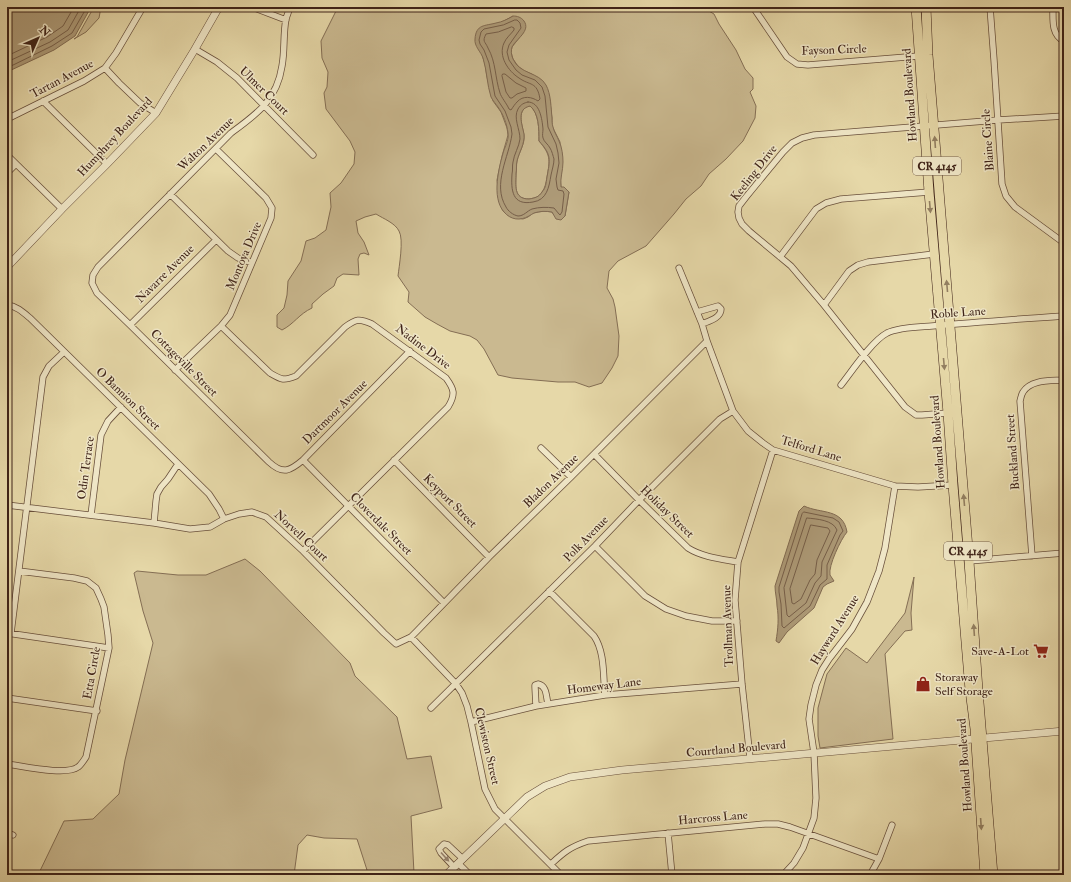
<svg xmlns="http://www.w3.org/2000/svg" width="1071" height="882" font-family="'IM FELL Double Pica',serif">
<style>
.green{fill:#cab990;stroke:#846e54;fill-rule:evenodd}
.water{fill:#ad9a77;stroke:#816a51;fill-rule:evenodd}
.lines{fill:none;stroke-linecap:round;stroke-linejoin:round}
.shore{stroke:#765e48;stroke-width:1}
.minor-casing{stroke:#69503c;stroke-width:7}
.tertiary-casing{stroke:#69503c;stroke-width:8}
.primary-casing{stroke:#3f2318;stroke-width:10}
.minor{stroke:#efe6c6;stroke-width:5.5}
.tertiary{stroke:#efe6c6;stroke-width:7}
.primary{stroke:#e6d8a8;stroke-width:9}
.oneway{fill:#927e60}
.oneway2{fill:#97846f}
.labels{text-anchor:middle;dominant-baseline:central;stroke-width:3;stroke-linejoin:round;paint-order:stroke}
.shield{fill:#efe6c6;stroke:#745e4c;stroke-width:1}
.shield-label{font-size:11px;font-weight:bold;fill:#3f2318}
.street-label{font-size:12px;fill:#3f2318;stroke:#efe6c6}
.poi-label{font-size:12px;fill:#3f2318;stroke:#efe6c6;text-anchor:end}
</style>
<rect width="100%" height="100%" fill="#e6d8a8"/>
<filter id="stains"><feTurbulence type="fractalNoise" baseFrequency=".005" numOctaves="4"/><feColorMatrix values="0 0 0 0 .2 0 0 0 0 .09 0 0 0 0 .02 0 0 0 .5 -.17"/></filter>
<radialGradient id="worn" r=".72"><stop offset=".6" stop-color="#630" stop-opacity="0"/><stop offset="1" stop-color="#630" stop-opacity=".3"/></radialGradient>
<path class="green" d="M94,7h7l-2,11 -13,14 -12,7 3,-2z
M347,7h315l7,3 9,-3h24l12,7 5,10 17,26 9,19 8,9v11l-3,3 6,14 -1,12 -12,23 -17,18 -17,15 -8,12 -15,13 -12,15 -28,32 -28,15 -9,10 -2,17 6,11 2,8 4,29 -1,20 -6,12 -10,15 -13,4 -14,-5h-17l-46,-4 -14,-3 -14,-26 -7,-9 -7,-4 -20,-5 -13,-7 -12,-7 -17,-15 1,-10 -11,-16c1,-9 6,-37 1,-45 -4,-8 -15,-12 -23,-17l-11,3 -9,4 2,12 6,9 5,13 -5,-2 -4,1 -2,5 1,16 -16,-1 -6,4 -3,8 -11,8 -11,10v4c-13,6 -18,16 -30,22l-5,-3v-12l7,-7 3,-13 1,-14 13,-20 5,-20 9,-3 11,-8 5,-23 -1,-14 11,-10 13,-19 1,-12 -5,-11 -24,-32 -2,-16 3,-6 1,-15 -6,-14 -1,-17 15,-30zM513,16l10,17 -11,14 -1,5 2,7 5,7 6,5 8,3 17,21 3,23v8l8,16 1,32 -1,5 1,8 8,5 -4,24 -11,-1 -2,-3 -8,-1 -11,2 -5,4 -5,2 -14,-3 -6,-5 -3,-7 -3,-24 5,-24 6,-21 -1,-7 -6,-16 -8,-11 -6,-24 -2,-13 -4,-12 15,-28 6,-2z
M530,106c9,7 9,23 9,35 12,14 11,19 8,36 -1,6 -2,11 -5,15 -3,5 -7,6 -13,7 -16,0 -13,-14 -13,-25 1,-5 0,-9 1,-13 2,-9 8,-17 7,-26 -2,-11 -8,-26 6,-29z
M245,559l15,12 90,92 5,13 42,41 10,42 24,-3 11,52 -31,8 3,57 2,2h-45l-4,-5 -10,-31 -33,-1 -17,-3 -9,10 -4,30h-256l26,-54 29,-2 26,-25 6,-34 28,-117 -10,-32 -9,-38 3,-2 41,4h28z
M914,577l-3,36 1,17 -7,1 -20,23 8,85 -73,9 -2,-12v-28l9,-34 19,-26 21,15 38,-50z"/>
<path class="water" d="M7,7h84l-16,29 -21,14 -47,22z
M513,16c4,0 8,1 11,5 7,10 -8,18 -12,26 -1,3 -1,8 1,12 6,15 26,13 33,26 5,9 5,23 6,33 0,3 0,6 1,9 1,5 4,9 6,14 3,6 4,15 4,21 0,9 -3,15 -2,25h3l5,5 -4,24 -4,4 -5,-1 -4,-7c-6,-1 -12,-1 -18,1 -2,1 -3,2 -5,3 -9,5 -18,4 -25,-4 -13,-15 -5,-45 0,-62 2,-5 5,-12 4,-17 -1,-9 -5,-19 -10,-26 -2,-3 -5,-6 -7,-10 -4,-12 -4,-26 -8,-39 -2,-6 -9,-12 -8,-19 1,-15 10,-13 21,-16 6,-1 12,-4 17,-7zM530,106c9,7 9,23 9,35 13,14 11,19 8,36 -1,6 -1,11 -5,15 -3,5 -7,6 -13,7 -16,0 -13,-14 -13,-26 1,-4 0,-8 1,-12 2,-9 8,-17 7,-27 -2,-10 -8,-25 6,-28z
M804,506c17,8 39,2 43,26 -6,7 -19,34 -17,43 1,2 3,4 4,6l-7,3 -4,3 -9,21 -27,24 -8,11 -3,-2c2,-12 3,-23 1,-35 0,-7 -2,-13 -2,-20l24,-75z"/>
<g class="lines">
<path class="shore" d="M515,20h2l3,3 1,5 -12,17 -2,7 2,8 7,10 6,5 13,5 7,7 3,9 3,31 8,17 2,9 1,10 -3,16 1,8 1,3 5,1 1,3 -2,18 -2,3 -1,-1 -5,-6c-7,-1 -15,-1 -22,1 -5,2 -8,7 -14,7 -5,-1 -10,-5 -12,-9 -14,-23 3,-50 6,-73l-1,-7 -6,-16 -10,-15 -6,-33 -5,-13 -4,-6 -1,-4 2,-8 3,-3 19,-4z
M512,27l2,1v2c-3,4 -8,8 -10,13 -6,13 4,28 15,35 11,8 18,3 21,21l-2,2c-6,-4 -15,-6 -21,1 -2,2 -4,5 -6,8l-2,-1c-2,-5 -8,-12 -9,-16 -5,-15 -4,-31 -12,-45 -3,-7 -6,-6 -2,-14l12,-2z
M7,56l40,-19 16,-11 11,-19
M7,62l43,-20 18,-12 13,-23
M7,68l45,-22 20,-13 15,-26
M503,74h2l11,9 10,5v3l-9,3 -5,4h-2l-4,-6 -4,-16z
M528,102c12,0 14,17 15,27 0,3 -1,6 0,9 1,4 5,6 7,10 2,3 3,8 4,11 0,5 -2,11 -3,16 -2,12 -4,25 -18,27 -21,4 -22,-12 -21,-28 1,-4 0,-8 1,-12 1,-8 6,-15 7,-23 0,-10 -7,-21 -2,-30 3,-5 6,-6 10,-7z
M804,512l29,6 6,4 4,9 -3,4 -13,30v14l-7,6 -10,21 -26,22 -2,-2 -1,-22 -2,-12v-5l23,-73z
M807,518c10,1 26,2 30,12l-15,32 -1,14 -6,7 -9,20 -17,14 -2,-2 -3,-27z
M811,525l17,3 2,3 -13,29 -2,14 -5,6 -9,19 -7,5 -2,-1 -2,-14z"/>
<g class="minor-casing">
<path id="minor" d="M252,7l34,13
M290,7c-1,4 -3,8 -4,12 -3,15 -1,31 -4,47 -5,34 -25,48 -51,67l-133,134 -5,8 -1,8 5,10 33,32 139,137c14,13 21,9 34,-2l107,-109
M753,7l34,50 10,7 11,1 111,-9
M990,7l4,53 8,124 4,12 9,11 49,36
M1053,7c0,12 -2,28 11,34
M195,49l22,13 20,16 76,77
M105,68l14,15 21,20 16,10
M43,101l64,63
M7,119l77,-38 21,-13 11,-15 27,-46
M7,155l55,54
M7,173l9,-9
M170,194l58,57 10,7 14,5
M780,257l36,-48 10,-6 15,-4 88,-7
M679,268l23,56 5,17 26,70 15,20 15,12 10,7 122,36 23,1 35,-2
M7,305c10,1 17,8 24,14l178,175 10,15 5,10
M824,305l25,-34 9,-6 10,-3 66,-8
M697,312l21,-6 3,3c0,9 -12,12 -19,15
M130,325l86,-85
M221,326l49,47c12,7 13,8 26,3l49,-49c11,-8 14,-9 27,-3l74,54c8,11 10,16 2,29l-145,144
M175,370l46,-44 9,-11 41,-97 1,-10 -6,-10 -50,-49
M841,385c11,-14 31,-44 46,-52 12,-6 32,-6 45,-7 44,-4 88,-7 132,-10
M948,413l-26,2h-6l-11,-8 -81,-102 -33,-39 -42,-35 -7,-7 -3,-6 -1,-6 1,-6 7,-9 37,-45 9,-9 10,-5 12,-3 184,-15 66,-4
M541,448l30,29
M594,454l45,46 49,48c14,9 33,11 50,14
M303,460l141,143
M394,460l95,97
M7,505l147,18 36,6 20,-2 14,-8 15,-5 13,-2 14,5 11,10 26,24 81,82 12,11 15,-7 6,-6 72,-74 82,-80 136,-136
M91,515l10,-80 7,-14 13,-14
M154,523l2,-22 1,-7 4,-7 7,-8 10,-15
M595,546l50,50 21,13 20,7 26,5h25
M1032,556l-12,-155c1,-3 1,-6 3,-9 8,-13 28,-11 41,-12
M969,561l95,-8
M549,591l45,45c11,16 9,40 11,59
M7,633l102,15
M11,633l32,-256 6,-11 15,-14
M411,637l45,47 6,9 5,13 4,16 14,67 10,20 66,66
M7,698l90,13
M536,706l-1,-19v-2l3,-1c9,2 8,12 10,20
M431,708l164,-162 44,-46 81,-81 13,-8
M471,722l65,-16 69,-11 137,-11
M750,758l-8,-74 -7,-84 3,-38 35,-112
M7,764c16,2 59,12 71,3 3,-2 6,-7 8,-10l23,-109 -1,-13 -4,-28 -3,-8 -5,-11 -9,-7 -13,-3 -55,-7
M7,833l6,2
M668,833l4,42
M458,863l12,12
M551,864c13,-12 19,-17 37,-23l177,-17h13l12,3 89,32
M454,867l-13,-14 -2,-4 5,-5 4,1 15,14
M783,875l11,-12 9,-15 11,-30 2,-20 -2,-45 -5,-34 2,-14 5,-20 6,-15 7,-11 23,-30 15,-27 12,-31 6,-23 10,-62
M870,875l9,-16 13,-34"/>
</g>
<g class="tertiary-casing">
<path id="tertiary" d="M7,267l55,-58 45,-45 49,-51 39,-64 24,-42
M446,875l81,-78 18,-11 25,-9 52,-7 442,-39"/>
</g>
<g class="primary-casing">
<path id="primary" d="M916,7l13,185 19,221 5,72 17,205 5,39 10,146
M926,7l2,48 41,506 9,129 15,185"/>
</g>
<use href="#minor" class="minor"/>
<use href="#tertiary" class="tertiary"/>
<use href="#primary" class="primary"/>
</g>
<defs><path id="oneway-solid" d="M-6-.8H1V-3.2L6.5 0L1 3.2V.8H-6Z"/></defs>
<g class="oneway">
<use href="#oneway-solid" transform="translate(935 142) rotate(-94)"/>
<use href="#oneway-solid" transform="translate(930 207) rotate(85)"/>
<use href="#oneway-solid" transform="translate(947 286) rotate(-95)"/>
<use href="#oneway-solid" transform="translate(944 364) rotate(85)"/>
<use href="#oneway-solid" transform="translate(964 500) rotate(-95)"/>
<use href="#oneway-solid" transform="translate(974 630) rotate(-94)"/>
<use href="#oneway-solid" transform="translate(981 824) rotate(86)"/>
</g>
<use class="oneway2" href="#oneway-solid" transform="translate(445 857) rotate(48)"/>
<defs>
<g id="supermarket-bare" transform="scale(1.2)"><path d="M-6-5.5h2.5l.6 2H6L4.5 2H-2.5L-4.4-4H-6ZM-1.5 3.2a1.3 1.3 0 1 0 .1 0ZM3 3.2a1.3 1.3 0 1 0 .1 0Z" fill="#8f2418" stroke="#efe6c6" stroke-width="2.5" paint-order="stroke"/></g>
<g id="shop-bare" transform="scale(1.2)"><path d="M-5-2.5h2.3a2.7 3.5 0 0 1 5.4 0H5L5.5 6h-11ZM-1.5-2.5h3a1.5 2.3 0 0 0-3 0Z" fill="#8f2418" stroke="#efe6c6" stroke-width="2.5" paint-order="stroke"/></g>
</defs>
<g fill-rule="evenodd">
<use href="#supermarket-bare" x="1041" y="651"/>
<use href="#shop-bare" x="923" y="684"/>
</g>
<g class="labels">
<g class="shield">
<rect x="913" y="157" width="48" height="18" rx="3"/>
<rect x="944" y="542" width="48" height="18" rx="3"/>
</g>
<g class="shield-label">
<text x="937" y="166">CR 4145</text>
<text x="968" y="551">CR 4145</text>
</g>
<g class="street-label">
<text transform="translate(834 50) rotate(-2)">Fayson Circle</text>
<text transform="translate(62 79) rotate(-28)">Tartan Avenue</text>
<text transform="translate(264 91) rotate(44)">Ulmer Court</text>
<text transform="translate(910 95) rotate(-94)">Howland Boulevard</text>
<text transform="translate(115 137) rotate(-47)">Humphrey Boulevard</text>
<text transform="translate(988 140) rotate(-94)">Blaine Circle</text>
<text transform="translate(206 144) rotate(-44)">Walton Avenue</text>
<text transform="translate(754 173) rotate(-52)">Keeling Drive</text>
<text transform="translate(244 256) rotate(-67)">Montoya Drive</text>
<text transform="translate(165 274) rotate(-45)">Navarre Avenue</text>
<text transform="translate(958 313) rotate(-4)">Roble Lane</text>
<text transform="translate(423 347) rotate(37)">Nadine Drive</text>
<text transform="translate(184 363) rotate(45)">Cottageville Street</text>
<text transform="translate(128 399) rotate(44)">O Bannion Street</text>
<text transform="translate(335 412) rotate(-45)">Dartmoor Avenue</text>
<text transform="translate(938 442) rotate(-94)">Howland Boulevard</text>
<text transform="translate(811 449) rotate(17)">Telford Lane</text>
<text transform="translate(1013 452) rotate(-94)">Buckland Street</text>
<text transform="translate(86 468) rotate(-82)">Odin Terrace</text>
<text transform="translate(551 481) rotate(-44)">Bladon Avenue</text>
<text transform="translate(450 501) rotate(45)">Keyport Street</text>
<text transform="translate(667 512) rotate(44)">Holiday Street</text>
<text transform="translate(381 524) rotate(45)">Cloverdale Street</text>
<text transform="translate(301 536) rotate(43)">Norvell Court</text>
<text transform="translate(586 539) rotate(-46)">Polk Avenue</text>
<text transform="translate(728 626) rotate(-92)">Trollman Avenue</text>
<text transform="translate(835 630) rotate(-58)">Hayward Avenue</text>
<text transform="translate(92 673) rotate(-80)">Etta Circle</text>
<text transform="translate(604 686) rotate(-7)">Homeway Lane</text>
<text transform="translate(487 746) rotate(77)">Clewiston Street</text>
<text transform="translate(736 749) rotate(-5)">Courtland Boulevard</text>
<text transform="translate(965 765) rotate(-94)">Howland Boulevard</text>
<text transform="translate(713 818) rotate(-5)">Harcross Lane</text>
</g>
<g class="poi-label">
<text x="1029" y="651">Save-A-Lot</text>
<text x="935" y="677" text-anchor="start">Storaway<tspan x="935" dy="14">Self Storage</tspan></text>
</g>
</g>
<rect width="1071" height="882" fill="none" stroke="#e6d8a8" stroke-width="24"/>
<rect x="8" y="8" width="1055" height="866" fill="none" stroke="#3f2318" stroke-width="2"/>
<rect x="12" y="12" width="1047" height="858" fill="none" stroke="#3f2318"/>
<g transform="translate(38 38) rotate(45)" stroke="#efe6c6" stroke-width="3" paint-order="stroke">
<path d="M0-3L7 15L0 10L-7 15Z" fill="#3f2318"/>
<text y="-6" font-size="11" font-weight="bold" text-anchor="middle" fill="#3f2318">N</text>
</g>
<rect width="100%" height="100%" filter="url(#stains)"/>
<rect width="100%" height="100%" fill="url(#worn)"/>
</svg>
